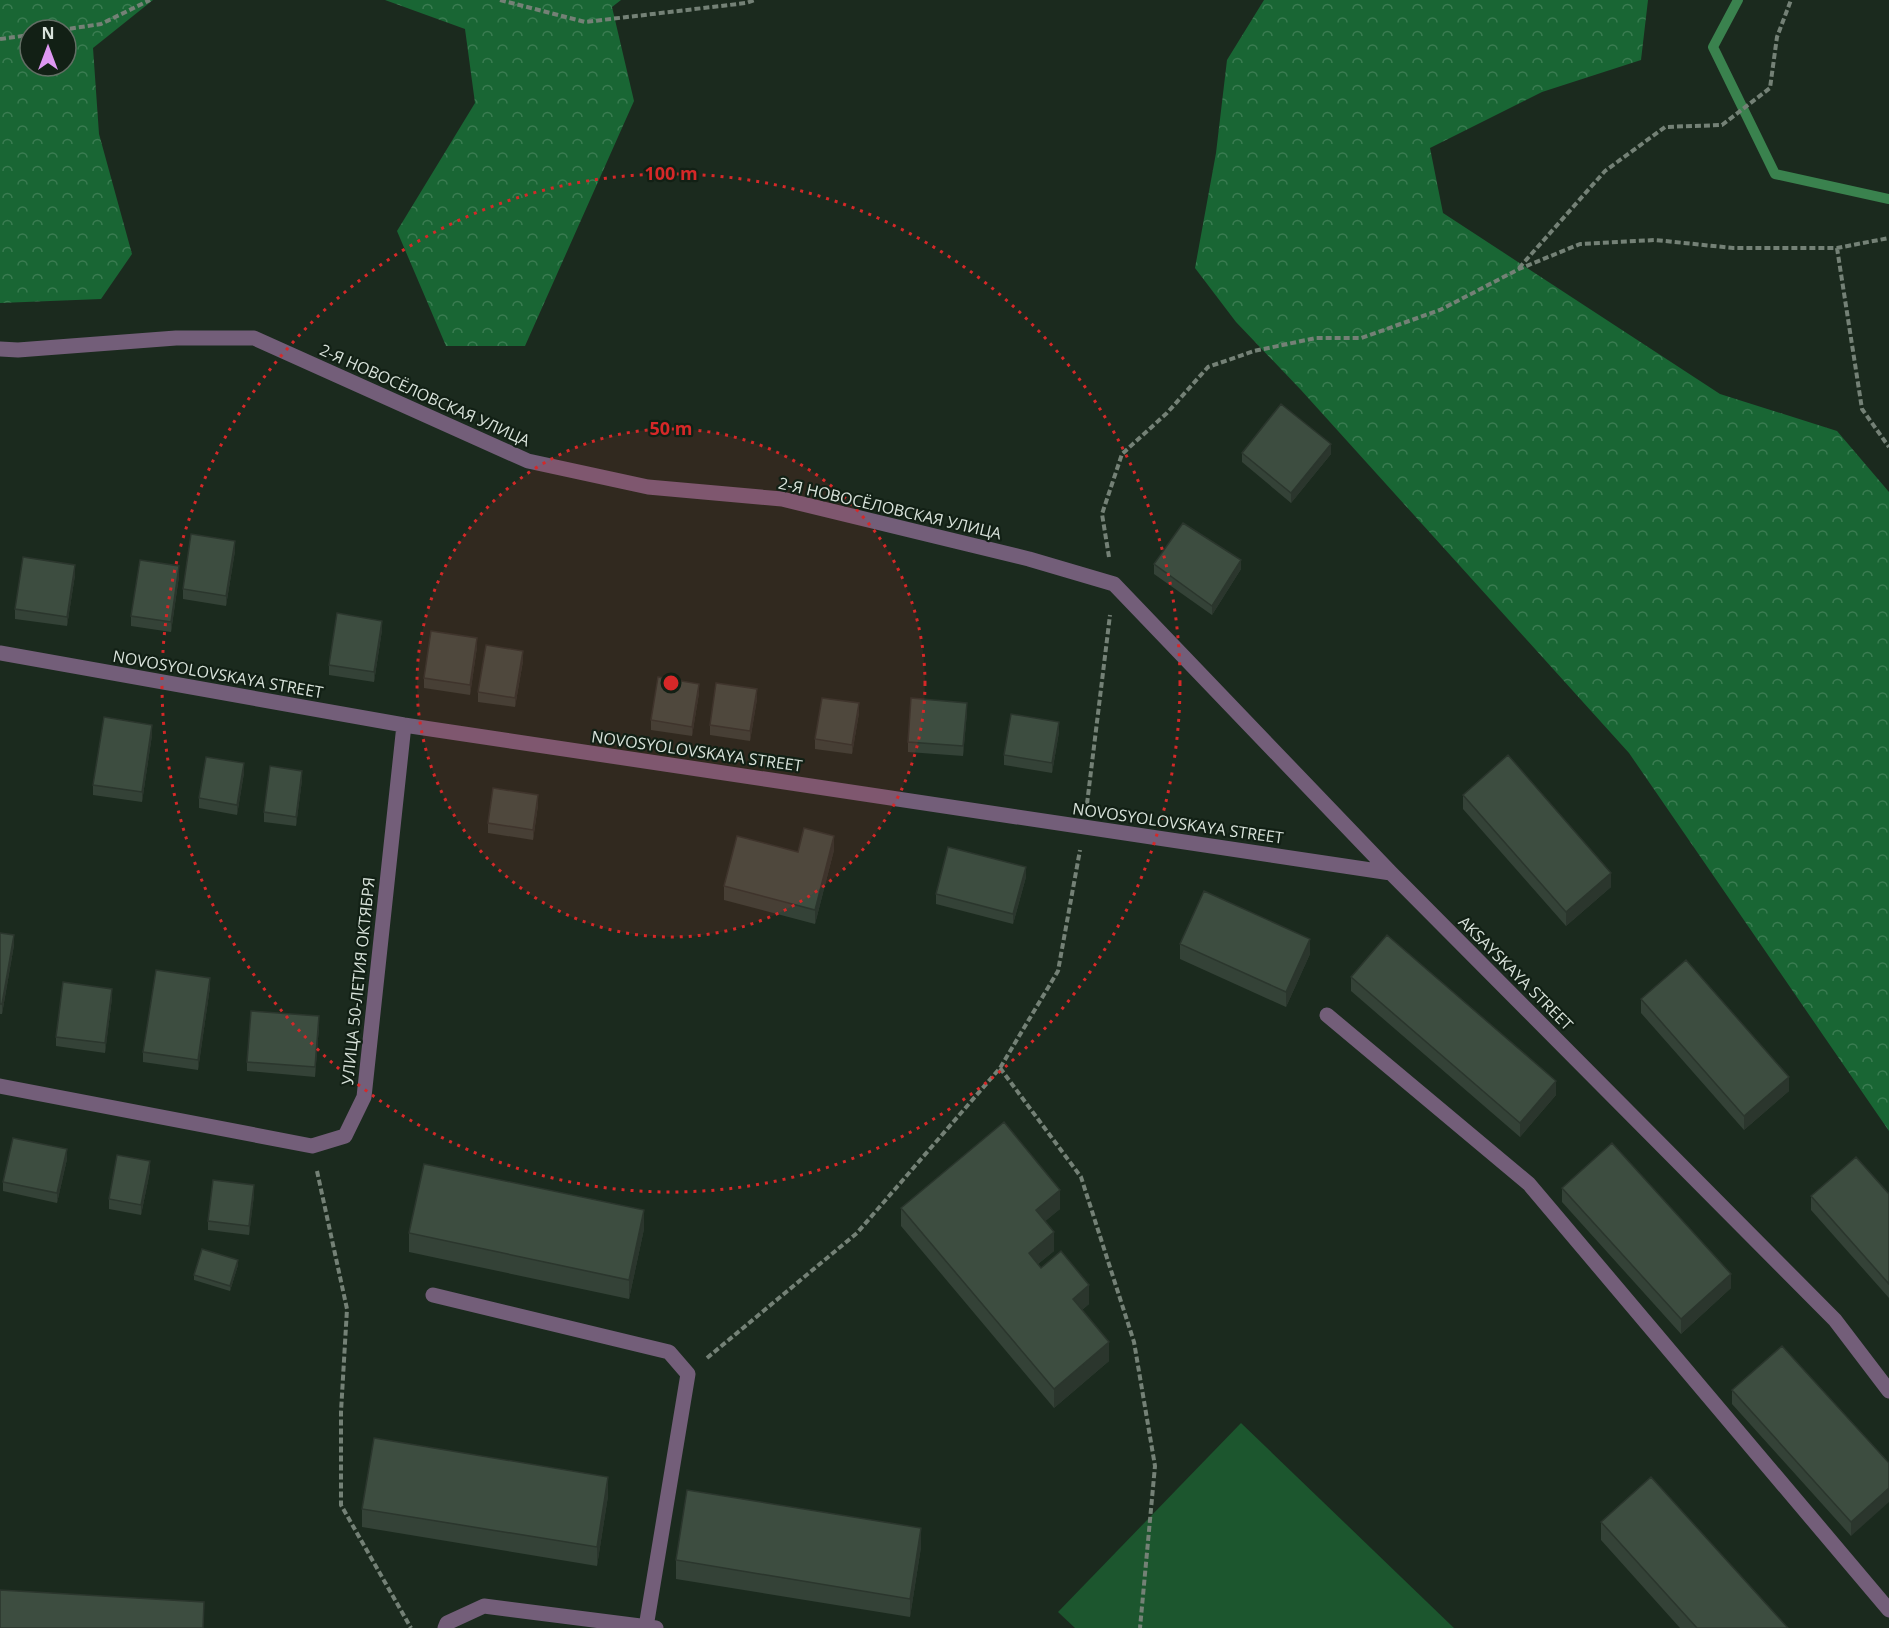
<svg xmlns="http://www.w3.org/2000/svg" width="1889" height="1628" font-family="'Open Sans',sans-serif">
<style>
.green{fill:#1c562e}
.forest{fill:url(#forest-crowns);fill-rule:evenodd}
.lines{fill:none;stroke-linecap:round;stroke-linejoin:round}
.stream{stroke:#3a824e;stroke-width:10}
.path{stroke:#748176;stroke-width:4;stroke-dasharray:6 3;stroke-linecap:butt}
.minor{stroke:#735e79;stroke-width:15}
.wall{fill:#344237}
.shaded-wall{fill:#2b362d}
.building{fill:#3d4d40;stroke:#2b362d;stroke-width:1.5}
.ring{fill:none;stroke:#d62828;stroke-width:3;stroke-dasharray:3 6}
.labels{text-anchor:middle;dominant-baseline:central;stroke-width:4.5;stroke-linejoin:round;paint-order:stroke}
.street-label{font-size:16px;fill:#d9e3db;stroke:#122015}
.centre{fill:#d62828;stroke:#122015;stroke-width:3}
.ring-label{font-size:18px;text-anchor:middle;font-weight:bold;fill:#d62828;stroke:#122015;stroke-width:4.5;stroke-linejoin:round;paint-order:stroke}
</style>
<defs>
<pattern id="forest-crowns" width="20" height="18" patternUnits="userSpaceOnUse" patternTransform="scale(1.5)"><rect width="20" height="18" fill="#196634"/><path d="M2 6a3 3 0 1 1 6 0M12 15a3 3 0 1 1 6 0" fill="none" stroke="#3a7c51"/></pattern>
</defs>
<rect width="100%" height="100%" fill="#1b2a1e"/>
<path class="green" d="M1241,1423l213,205h-379l-17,-16z"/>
<path class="forest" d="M0,0h153l-60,48 6,86 33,120 -31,45 -101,4zM30,30h36v36h-36z
M385,0h236l-9,7 22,94 -109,245h-79l-49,-115 78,-128 -10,-74z
M1264,0h384l-7,60 -99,32 -112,56 13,65 277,181 117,37 52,61v639l-260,-378 -328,-363 -65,-68 -41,-54 21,-115 11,-93z"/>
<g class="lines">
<path class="stream" d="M1738,0l-25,47 62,127 114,25"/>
<path class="path" d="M500,0l85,22 161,-19 9,-3
M61,30l40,-6 49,-24
M0,39l30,-4
M1837,248l25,161 27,38
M1519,268l86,-97 60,-44 57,-2 48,-37 7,-51 14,-37
M1109,557l-7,-43 20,-60 45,-41 41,-46 46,-16 62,-13h45l79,-28 79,-41 61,-25 75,-4 78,8h104l52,-10
M1087,804l23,-189
M1000,1068l81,109 53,165 21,124 -15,162
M317,1171l30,138 -6,103v93l70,123
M707,1358l150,-125 143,-165 58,-97 22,-121"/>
<path class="minor" d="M0,349l18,1 158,-12h78l274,123 120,26 134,12 247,60 85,25 277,289 444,447 54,71
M0,653l404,72 987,148
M1327,1015l202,169 360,426
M0,1086l312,60 33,-10 19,-39 40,-372
M433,1295l236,57 19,22 -42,253
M445,1628l2,-5 37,-17 172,22"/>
</g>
<path class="wall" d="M1242,453l89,1 -40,49 -49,-41z
M235,551l-9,55 -43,-7v-10z
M1154,564l87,5 -29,46 -58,-41z
M75,575l-8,51 -52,-7v-10z
M179,576l-8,56 -40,-6v-10z
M382,630l-8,52 -45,-7v-10z
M477,647l-7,48 -46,-7v-10z
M523,661l-8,46 -37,-5v-10z
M699,693l-7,43 -41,-6v-10z
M757,699l-7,42 -40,-6v-10z
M967,712l-4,44 -55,-4v-10z
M859,713l-7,41 -37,-5v-10z
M1059,732l-7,41 -48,-8v-10z
M152,735l-10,67 -49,-7v-10z
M244,773l-7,42 -38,-7v-10z
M302,780l-6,46 -32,-4v-10z
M1463,795l148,92 -45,39 -103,-117z
M538,805l-5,35 -45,-7v-10z
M834,850l-19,74 -91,-24v-14l74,-34z
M1026,877l-13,47 -77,-20v-10z
M0,933l14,12 -12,69h-2z
M1180,944l130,10 -24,53 -106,-48z
M1351,977l205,118 -36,42 -169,-146z
M210,987l-12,83 -55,-8v-10z
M112,998l-7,55 -49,-7v-9z
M1641,999l148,92 -45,39 -103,-117z
M319,1026l-4,51 -68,-6v-9z
M67,1159l-10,44 -54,-12v-9z
M150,1171l-9,44 -32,-6v-10z
M1562,1188l169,100 -50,46 -119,-132z
M1889,1194v104l-78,-88v-14z
M254,1195l-5,40 -41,-5v-9z
M901,1208l159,1 -15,12 9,30 -16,13 3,4 48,36 -7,6 27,51 -55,47 -153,-182z
M644,1229l-15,70 -220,-47v-19z
M238,1265l-8,26 -36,-11v-5z
M1732,1390l157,73 -38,73 -119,-132z
M608,1496l-11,70 -235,-39v-18z
M1601,1522l187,106h-108l-79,-88z
M921,1547l-11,70 -234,-38v-19z"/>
<path class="shaded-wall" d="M1331,444v10l-40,49v-10z
M235,541v10l-9,55v-10z
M1241,560v9l-29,46v-9z
M75,565v10l-8,51v-9z
M179,566v10l-8,56v-10z
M382,621v9l-8,52v-10z
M477,638v9l-7,48v-10z
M523,651v10l-8,46v-9z
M699,684v9l-7,43v-9z
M757,689v10l-7,42v-10z
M859,703v10l-7,41v-9z
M967,703v9l-4,44v-10z
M1059,722v10l-7,41v-10z
M152,725v10l-10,67v-10z
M244,763v10l-7,42v-10z
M302,771v9l-6,46v-9z
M538,795v10l-5,35v-10z
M834,836v14l-19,74v-14z
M1026,867v10l-13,47v-10z
M1611,873v14l-45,39v-14z
M14,935v10l-12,69v-10z
M1310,939v15l-24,53v-15z
M210,978v9l-12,83v-10z
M112,989v9l-7,55v-10z
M319,1016v10l-4,51v-10z
M1789,1077v14l-45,39v-14z
M1556,1081v14l-36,42v-14z
M67,1149v10l-10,44v-10z
M150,1161v10l-9,44v-10z
M254,1185v10l-5,40v-9z
M1060,1190v19l-24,20v-19z
M644,1210v19l-15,70v-19z
M1054,1232v19l-25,20v-18z
M238,1260v5l-8,26v-5z
M1731,1274v14l-50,46v-15z
M1089,1285v19l-16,13v-18z
M1109,1342v19l-55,47v-19z
M608,1477v19l-11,70v-19z
M1889,1488v14l-38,34v-14z
M921,1528v19l-11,70v-18z"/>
<path class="building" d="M1281,404l50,40 -40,49 -49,-40z
M1183,523l58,37 -29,46 -58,-42z
M191,534l44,7 -9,55 -43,-7z
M23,557l52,8 -8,52 -52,-8z
M140,560l39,6 -8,56 -40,-6z
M337,613l45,8 -8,51 -45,-7z
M431,631l46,7 -7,47 -46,-7z
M486,645l37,6 -8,47 -37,-6z
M658,677l41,7 -7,43 -41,-7z
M716,683l41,6 -7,42 -40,-6z
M822,698l37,5 -7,42 -37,-6z
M911,698l56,5 -4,43 -55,-4z
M1011,714l48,8 -7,41 -48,-8z
M104,717l48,8 -10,67 -49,-7z
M1508,755l103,118 -45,39 -103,-117z
M206,757l38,6 -7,42 -38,-7z
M270,766l32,5 -6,46 -32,-5z
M493,788l45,7 -5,35 -45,-7z
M804,828l30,8 -19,74 -91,-24 13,-50 61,16z
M948,847l78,20 -13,47 -77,-20z
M1204,891l106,48 -24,53 -106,-48z
M0,933l14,2 -12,69h-2z
M1387,935l169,146 -36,42 -169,-146z
M1686,960l103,117 -45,39 -103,-117z
M156,970l54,8 -12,82 -55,-8z
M63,982l49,7 -7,54 -49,-6z
M251,1011l68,5 -4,51 -68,-5z
M1004,1122l56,68 -24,20 18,22 -25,21 12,15 20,-17 28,34 -16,14 36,43 -55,47 -153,-181z
M13,1138l54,11 -10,44 -54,-11z
M1612,1143l119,131 -50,45 -119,-131z
M117,1155l33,6 -9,44 -32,-6z
M1856,1157l33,37v90l-78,-88z
M424,1164l220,46 -15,70 -220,-47z
M213,1180l41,5 -5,41 -41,-5z
M202,1249l36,11 -8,26 -36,-11z
M1782,1346l107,117v25l-38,34 -119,-132z
M374,1438l234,39 -11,70 -235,-38z
M1651,1477l137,151h-91l-96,-106z
M687,1490l234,38 -11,71 -234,-39z
M0,1590l204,12 -1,26h-203z"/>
<circle cx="671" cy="683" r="254" fill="#d62828" fill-opacity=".12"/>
<g class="ring">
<circle cx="671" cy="683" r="254"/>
<circle cx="671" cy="683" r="509"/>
</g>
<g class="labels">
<g class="street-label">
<text transform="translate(425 395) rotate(24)">2-Я НОВОСЁЛОВСКАЯ УЛИЦА</text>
<text transform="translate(890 508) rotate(13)">2-Я НОВОСЁЛОВСКАЯ УЛИЦА</text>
<text transform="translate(218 674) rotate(10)">NOVOSYOLOVSKAYA STREET</text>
<text transform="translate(697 751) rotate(8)">NOVOSYOLOVSKAYA STREET</text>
<text transform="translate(1178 823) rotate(8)">NOVOSYOLOVSKAYA STREET</text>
<text transform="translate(1516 973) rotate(45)">AKSAYSKAYA STREET</text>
<text transform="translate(358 981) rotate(-84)">УЛИЦА 50-ЛЕТИЯ ОКТЯБРЯ</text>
</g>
</g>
<circle cx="671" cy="683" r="9" class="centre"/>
<g class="ring-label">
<text x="671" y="180">100 m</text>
<text x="671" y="435">50 m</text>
</g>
<g transform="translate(48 48)"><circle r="28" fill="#122015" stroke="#626e64" stroke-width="1.5"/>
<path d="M0-4.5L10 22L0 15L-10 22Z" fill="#de98f2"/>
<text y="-9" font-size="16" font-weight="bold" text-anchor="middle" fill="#d9e3db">N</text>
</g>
</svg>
